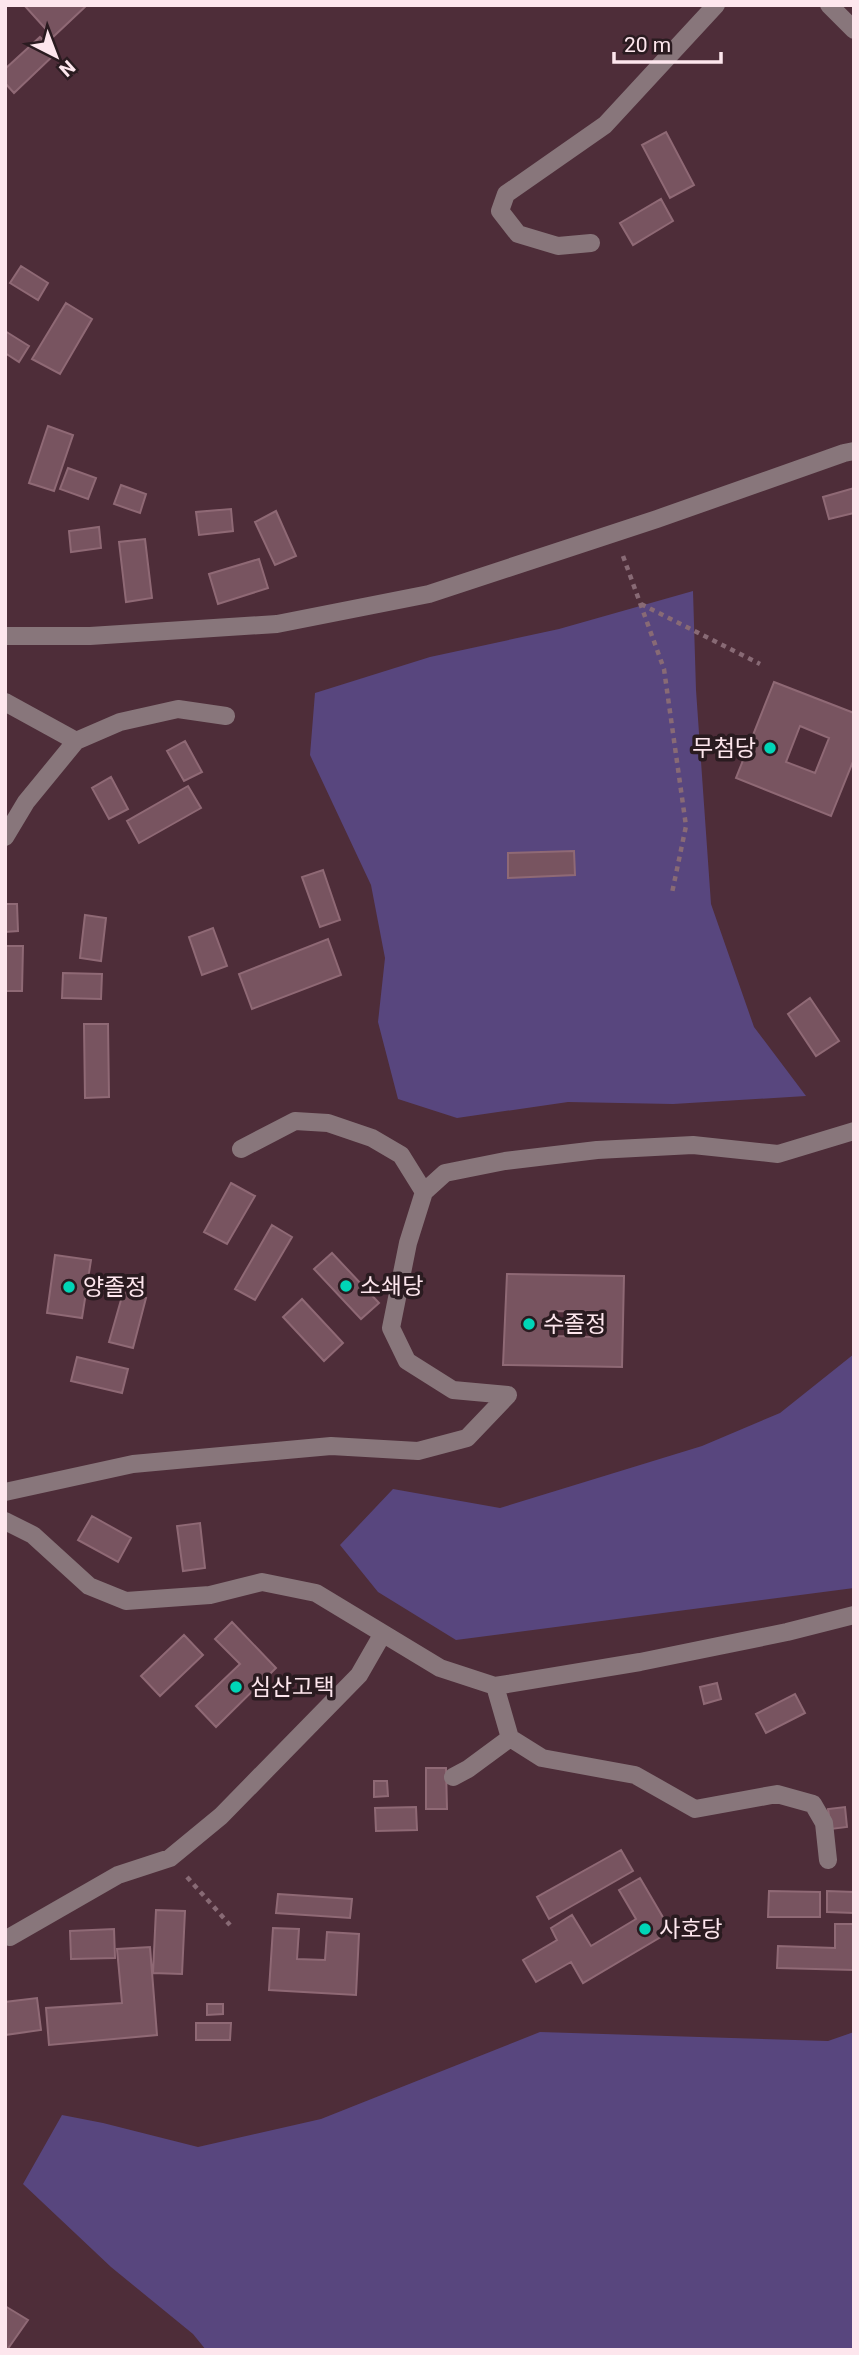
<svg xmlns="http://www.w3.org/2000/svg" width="859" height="2355" font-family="Roboto,'Noto Sans KR',sans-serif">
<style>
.green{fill:#58467e}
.building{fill:#785460;stroke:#8f6975;stroke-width:2;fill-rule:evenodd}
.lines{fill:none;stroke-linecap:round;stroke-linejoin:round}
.path{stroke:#886a75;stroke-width:4.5;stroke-dasharray:5 5;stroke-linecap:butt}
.minor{stroke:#88767b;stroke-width:18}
.poi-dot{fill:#00d5b7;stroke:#2a1b20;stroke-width:2.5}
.labels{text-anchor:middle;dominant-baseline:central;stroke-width:7;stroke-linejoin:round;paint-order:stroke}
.poi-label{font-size:23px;fill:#fde6ed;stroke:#2a1b20;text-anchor:start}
</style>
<rect width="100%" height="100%" fill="#4e2d39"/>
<path class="green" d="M693,591l3,99 15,214 43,123 52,69 -133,8 -105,-2 -111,16 -59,-19 -20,-77 7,-64 -14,-73 -61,-130 5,-62 115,-36 129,-28z
M854,1354v234l-398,52 -78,-48 -38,-47 53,-56 107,19 202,-62 78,-33z
M540,2032l288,9 26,-9v318h-648l-13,-16 -82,-67 -88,-83 39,-69 41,8 95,24 123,-28z"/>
<path class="building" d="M24,5h63l-34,32z
M40,37l16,16 -42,40 -9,-10v-14z
M666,132l28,53 -24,13 -28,-53z
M661,199l12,22 -40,24 -13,-22z
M21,266l27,17 -10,17 -28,-17z
M66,303l26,16 -32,55 -28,-15z
M5,331l24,15 -10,16 -14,-9z
M48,426l25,9 -19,56 -25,-8z
M68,468l28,10 -8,21 -28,-10z
M121,485l25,9 -6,19 -26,-9z
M854,488v25l-25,6 -6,-22z
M231,509l2,22 -34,4 -3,-23z
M276,511l20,45 -21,9 -20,-43z
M99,527l2,21 -30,4 -2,-21z
M145,539l7,59 -26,4 -7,-60z
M259,559l9,29 -50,16 -9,-30z
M774,682l80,31v46l-23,57 -95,-38zM800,726l29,12 -14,35 -29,-11z
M185,741l17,31 -18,9 -17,-30z
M111,777l17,32 -19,10 -17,-31z
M188,786l13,22 -62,35 -12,-22z
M574,851l1,24 -67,3v-25z
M323,870l17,50 -20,7 -18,-50z
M5,904h12l1,27 -13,1z
M85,915l21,3 -5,43 -21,-3z
M213,928l14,38 -25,9 -13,-38z
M328,939l13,36 -89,34 -13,-35z
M5,946h18l-1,45h-17z
M63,973l39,1 -1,25 -39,-1z
M810,998l29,43 -23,15 -28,-42z
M84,1024h24l1,73 -24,1z
M231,1183l24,13 -28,48 -23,-12z
M272,1225l20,12 -37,63 -20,-11z
M332,1253l47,50 -18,16 -47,-50z
M55,1255l36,5 -9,58 -35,-5z
M507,1274l117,2 -2,91 -119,-2zM555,1311l37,1v25l-38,-1z
M123,1293l23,5 -13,50 -24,-6z
M302,1299l41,44 -19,18 -41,-44z
M77,1357l51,12 -6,24 -51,-12z
M92,1516l39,22 -13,24 -40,-22z
M200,1523l5,45 -22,3 -6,-45z
M232,1622l44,46 -60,59 -20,-21 44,-42 -25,-25z
M184,1635l19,20 -43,41 -19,-20z
M717,1683l4,16 -17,5 -4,-17z
M795,1694l10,19 -39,20 -10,-19z
M426,1768h20l1,41h-21z
M374,1781h13l1,15 -14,1z
M416,1807l1,23 -41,1 -1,-23z
M845,1807l2,20 -16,2 -3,-20z
M621,1850l12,21 -84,48 -12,-22z
M640,1878l31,53 -88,52 -12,-21 -35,20 -13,-22 34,-20 -6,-12 21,-13 19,31 45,-27 -17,-29z
M769,1891l51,1v25h-52z
M827,1891l27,1v21l-27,-1z
M278,1894l74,5 -2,19 -74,-5z
M156,1910l29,1 -3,63 -29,-1z
M835,1924h19v46l-77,-2 1,-22 57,2z
M273,1928l26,1 -2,30 28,1 2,-28 32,2 -3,61 -87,-5z
M114,1929l1,29 -44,1 -1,-28z
M150,1947l7,88 -108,10 -3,-37 76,-5 -5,-54z
M37,1998l4,32 -36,5v-33z
M207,2004h16v10l-16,1z
M196,2023h35l-1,17h-34z
M5,2306l23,14 -21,30h-2z"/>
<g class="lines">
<path class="path" d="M623,556l41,113 22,157 -14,67
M641,604l119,60
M187,1877l43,48"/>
<path class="minor" d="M829,5l25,25
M591,243l-33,3 -40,-12 -18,-23 6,-17 99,-69 111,-120
M5,636h85l187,-12 152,-30 228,-75 187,-66 10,-2
M5,702l71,39
M5,837l21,-35 50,-61 44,-19 58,-13 48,7
M241,1149l54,-28 33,2 44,15 29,17 23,37
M508,1395l-55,-5 -46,-29 -16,-33 17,-85 16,-51 21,-19 60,-12 92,-11 96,-5 85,9 76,-23
M5,1492l128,-28 198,-18 87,5 49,-13 41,-43
M5,1521l28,14 56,51 37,15 84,-6 52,-13 54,11 124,75 55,18 145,-24 147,-30 67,-17
M495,1686l15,52 32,20 93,17 60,34 82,-15 36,10 11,19 4,37
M453,1777l15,-8 42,-31
M10,1937l108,-62 52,-17 51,-42 138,-141 23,-40"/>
</g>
<g class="poi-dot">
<circle cx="770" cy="748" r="7"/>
<circle cx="346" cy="1286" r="7"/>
<circle cx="69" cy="1287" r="7"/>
<circle cx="529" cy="1324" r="7"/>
<circle cx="236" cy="1687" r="7"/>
<circle cx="645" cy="1929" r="7"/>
</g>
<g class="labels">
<g class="poi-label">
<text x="756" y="748" text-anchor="end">무첨당</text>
<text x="360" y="1286">소쇄당</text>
<text x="83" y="1287">양졸정</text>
<text x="543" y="1324">수졸정</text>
<text x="250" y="1687">심산고택</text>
<text x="659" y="1929">사호당</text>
</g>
</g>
<rect width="859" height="2355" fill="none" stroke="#fde6ed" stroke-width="14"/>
<g transform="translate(56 56) rotate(138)" stroke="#2a1b20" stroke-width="5" paint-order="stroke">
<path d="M0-5L12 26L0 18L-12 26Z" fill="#fde6ed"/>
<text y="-10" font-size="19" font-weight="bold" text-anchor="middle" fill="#fde6ed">N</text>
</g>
<path d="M614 52v10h107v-10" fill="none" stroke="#fde6ed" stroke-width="3.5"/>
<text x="624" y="52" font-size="21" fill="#fde6ed" stroke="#2a1b20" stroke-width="5" paint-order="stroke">20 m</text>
</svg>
